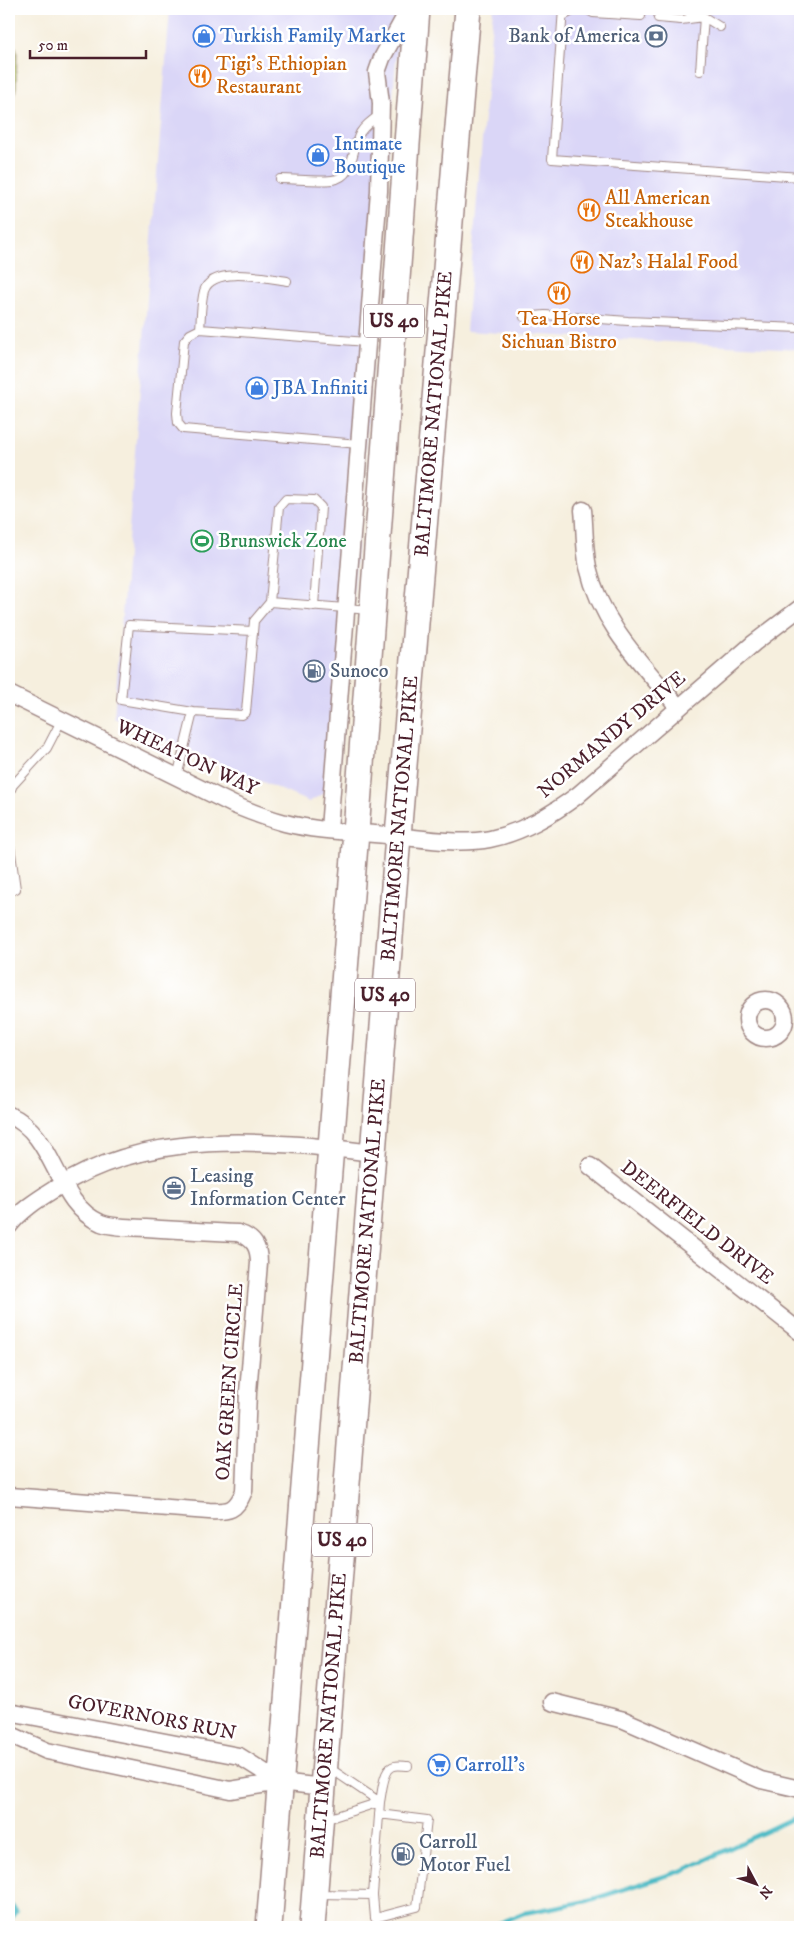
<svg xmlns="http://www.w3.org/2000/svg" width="809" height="1936" font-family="'IM FELL DW Pica',serif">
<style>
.built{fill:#dad6f7}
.green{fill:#b1bf61;stroke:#7e6f46}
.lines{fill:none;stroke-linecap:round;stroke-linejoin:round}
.stream{stroke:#4cbac5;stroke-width:4.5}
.lane-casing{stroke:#a08784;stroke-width:10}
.street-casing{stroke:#a08784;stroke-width:19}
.primary-casing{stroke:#a08784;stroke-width:28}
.lane{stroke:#fff;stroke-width:8}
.street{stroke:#fff;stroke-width:16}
.primary{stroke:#fff;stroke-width:25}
.labels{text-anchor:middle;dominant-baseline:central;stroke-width:5;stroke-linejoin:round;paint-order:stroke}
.shield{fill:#fff;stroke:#80626b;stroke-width:1}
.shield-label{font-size:19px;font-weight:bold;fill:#4a1f2b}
.shop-label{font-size:20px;fill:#366cbe;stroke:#fff;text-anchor:start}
.service-label{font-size:20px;fill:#4e5e75;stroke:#fff;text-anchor:start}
.food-label{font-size:20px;fill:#c56008;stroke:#fff;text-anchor:start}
.street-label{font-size:20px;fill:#4a1f2b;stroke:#fff}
.leisure-label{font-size:20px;fill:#27864d;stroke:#fff;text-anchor:start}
</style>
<rect width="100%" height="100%" fill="#fff"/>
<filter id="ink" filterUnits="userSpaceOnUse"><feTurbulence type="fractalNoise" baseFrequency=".02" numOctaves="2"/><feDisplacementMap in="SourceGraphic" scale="10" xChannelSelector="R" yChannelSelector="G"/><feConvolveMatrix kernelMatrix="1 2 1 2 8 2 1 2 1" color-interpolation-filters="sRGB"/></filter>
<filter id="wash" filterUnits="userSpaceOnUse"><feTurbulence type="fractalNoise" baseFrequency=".0096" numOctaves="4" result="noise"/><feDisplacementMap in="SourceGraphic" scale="20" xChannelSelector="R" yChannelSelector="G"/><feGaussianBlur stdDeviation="1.12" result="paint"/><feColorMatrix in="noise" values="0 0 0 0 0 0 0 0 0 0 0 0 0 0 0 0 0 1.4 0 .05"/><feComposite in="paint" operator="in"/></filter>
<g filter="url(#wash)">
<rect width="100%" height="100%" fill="#f6efde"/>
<path class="built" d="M170,9h230l-62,775 -29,18 -195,-84z
M493,9h307v340l-334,-18z"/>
<path class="green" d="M9,43l7,4 1,5 -1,40 -7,9z"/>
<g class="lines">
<path class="stream" d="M9,1903l7,8 -7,9
M490,1927l34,-14 63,-12 97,-31 116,-55"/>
</g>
</g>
<g filter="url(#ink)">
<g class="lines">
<g class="lane-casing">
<path id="lane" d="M563,9l-11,150 248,18
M586,9l7,4 48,3
M681,9l23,8 16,10
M563,16l13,-7
M658,18l23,2 23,-3
M700,71l4,-54
M280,179c17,0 35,3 52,1 23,-3 19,-30 28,-47 5,-8 12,-13 20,-18
M524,317l21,-2 83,6 172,7
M200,329c1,-12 1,-27 4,-38 8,-26 63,-13 83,-10
M359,444l-176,-15 -5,-6 -1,-10 7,-72 6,-7 10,-5 167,13
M270,602l100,8
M253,631l-124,-6 -8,75 72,12 49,3 4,-3 8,-91 16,-19 9,-95 7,-8 28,1 7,7 -7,99
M177,777l16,-65
M9,794l4,-9 34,-37 14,-27
M9,839l7,50 -7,3
M379,1814l48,6 -10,87 -42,11 -2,-23 7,-93c2,-9 3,-31 12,-35 4,-3 12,-1 16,-1
M324,1820l56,-18 -52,-35
M319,1894l54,1"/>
</g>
<g class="street-casing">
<path id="street" d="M583,510c2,18 1,39 5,57 13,57 54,97 91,141
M9,694l225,111c17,7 33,13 51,18 35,9 74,9 110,13 30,3 65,9 95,3 33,-7 61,-24 88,-44l176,-152 46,-35
M329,829l50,-638 2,-88 -4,-31 5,-14 27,-49
M747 1019a19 19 0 1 1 38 0a19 19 0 1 1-38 0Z
M9,1115c48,20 45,88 92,108 13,5 31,4 45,5 31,2 62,4 92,5 16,5 21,14 21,30l-11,129 -4,99c-8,20 -15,21 -35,20l-200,-15
M590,1166l210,166
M9,1226c11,-15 28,-26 44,-36 94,-62 213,-50 320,-37
M552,1702l72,18 137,60 39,9
M9,1712l230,44 41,26
M9,1734l38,17 183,39 50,-8 43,5"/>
</g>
<g class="primary-casing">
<g id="primary">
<path d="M269,1927l87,-1095 61,-823"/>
<path id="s1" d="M312,1927l86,-1091 70,-827"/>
</g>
</g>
<use href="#lane" class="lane"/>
<use href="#street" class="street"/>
<use href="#primary" class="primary"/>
</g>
</g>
<defs>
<g id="shop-ring" transform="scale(1.125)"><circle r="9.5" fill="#fff" stroke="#3f7fe0" stroke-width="1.5"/><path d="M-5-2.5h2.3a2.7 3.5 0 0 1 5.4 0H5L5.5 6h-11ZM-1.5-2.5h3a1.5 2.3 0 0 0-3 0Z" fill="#3f7fe0"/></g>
<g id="bank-ring" transform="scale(1.125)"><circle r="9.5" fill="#fff" stroke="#5c6f8a" stroke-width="1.5"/><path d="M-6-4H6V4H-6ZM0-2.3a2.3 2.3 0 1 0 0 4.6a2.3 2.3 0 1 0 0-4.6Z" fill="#5c6f8a"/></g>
<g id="restaurant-ring" transform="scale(1.125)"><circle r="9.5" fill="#fff" stroke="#e8710a" stroke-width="1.5"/><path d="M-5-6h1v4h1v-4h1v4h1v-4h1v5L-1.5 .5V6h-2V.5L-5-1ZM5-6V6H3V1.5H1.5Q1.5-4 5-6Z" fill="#e8710a"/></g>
<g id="stadium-ring" transform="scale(1.125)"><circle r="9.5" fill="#fff" stroke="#2e9e5b" stroke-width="1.5"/><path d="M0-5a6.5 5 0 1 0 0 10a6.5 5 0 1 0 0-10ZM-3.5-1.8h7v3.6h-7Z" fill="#2e9e5b"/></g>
<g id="fuel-ring" transform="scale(1.125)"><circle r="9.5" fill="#fff" stroke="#5c6f8a" stroke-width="1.5"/><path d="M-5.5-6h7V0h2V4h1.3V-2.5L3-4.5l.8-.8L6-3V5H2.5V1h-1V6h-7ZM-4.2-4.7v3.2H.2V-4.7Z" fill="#5c6f8a"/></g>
<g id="office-ring" transform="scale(1.125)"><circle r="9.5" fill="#fff" stroke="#5c6f8a" stroke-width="1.5"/><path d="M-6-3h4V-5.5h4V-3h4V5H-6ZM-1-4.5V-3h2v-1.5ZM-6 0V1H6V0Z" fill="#5c6f8a"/></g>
<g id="supermarket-ring" transform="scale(1.125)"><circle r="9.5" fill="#fff" stroke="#3f7fe0" stroke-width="1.5"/><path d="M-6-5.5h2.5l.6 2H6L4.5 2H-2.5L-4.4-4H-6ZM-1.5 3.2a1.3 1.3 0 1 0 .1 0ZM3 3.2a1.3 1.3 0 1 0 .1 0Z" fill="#3f7fe0"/></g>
</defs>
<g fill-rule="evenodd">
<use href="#shop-ring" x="204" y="36"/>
<use href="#bank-ring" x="656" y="36"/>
<use href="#restaurant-ring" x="200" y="76"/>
<use href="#shop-ring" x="318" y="155"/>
<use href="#restaurant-ring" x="589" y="210"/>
<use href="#restaurant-ring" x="582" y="262"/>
<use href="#restaurant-ring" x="559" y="293"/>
<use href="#shop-ring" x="257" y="388"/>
<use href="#stadium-ring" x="202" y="541"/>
<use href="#fuel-ring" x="314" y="671"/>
<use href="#office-ring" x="174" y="1188"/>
<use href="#supermarket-ring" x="439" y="1765"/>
<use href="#fuel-ring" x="403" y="1854"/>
</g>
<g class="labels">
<g class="shield">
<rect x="364" y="304.5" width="60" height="33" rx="4"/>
<rect x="355" y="978.5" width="60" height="33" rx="4"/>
<rect x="312" y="1523.5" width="60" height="33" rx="4"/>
</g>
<g class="shield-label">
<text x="394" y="321">US 40</text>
<text x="385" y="995">US 40</text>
<text x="342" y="1540">US 40</text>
</g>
<g class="shop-label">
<text x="220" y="36">Turkish Family Market</text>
<text x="334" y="144">Intimate<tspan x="334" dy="23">Boutique</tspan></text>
<text x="273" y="388">JBA Infiniti</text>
<text x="455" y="1765">Carroll's</text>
</g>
<g class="service-label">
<text x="640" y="36" text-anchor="end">Bank of America</text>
<text x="330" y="671">Sunoco</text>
<text x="190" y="1176">Leasing<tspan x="190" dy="23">Information Center</tspan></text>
<text x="419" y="1842">Carroll<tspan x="419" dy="23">Motor Fuel</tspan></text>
</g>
<g class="food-label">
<text x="216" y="64">Tigi's Ethiopian<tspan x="216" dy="23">Restaurant</tspan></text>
<text x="605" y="198">All American<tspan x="605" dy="23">Steakhouse</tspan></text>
<text x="598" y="262">Naz's Halal Food</text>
<text x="559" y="319" text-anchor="middle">Tea Horse<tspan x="559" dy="23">Sichuan Bistro</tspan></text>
</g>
<g class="street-label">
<text stroke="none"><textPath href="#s1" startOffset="1518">BALTIMORE NATIONAL PIKE</textPath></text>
<text transform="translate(612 735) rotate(-40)">NORMANDY DRIVE</text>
<text transform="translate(187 758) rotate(25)">WHEATON WAY</text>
<text stroke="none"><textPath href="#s1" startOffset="1112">BALTIMORE NATIONAL PIKE</textPath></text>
<text stroke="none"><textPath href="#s1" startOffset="708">BALTIMORE NATIONAL PIKE</textPath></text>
<text transform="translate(697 1223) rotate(38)">DEERFIELD DRIVE</text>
<text transform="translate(230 1382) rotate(-86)">OAK GREEN CIRCLE</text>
<text stroke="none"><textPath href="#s1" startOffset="212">BALTIMORE NATIONAL PIKE</textPath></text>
<text transform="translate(152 1718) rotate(11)">GOVERNORS RUN</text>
</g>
<g class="leisure-label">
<text x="218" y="541">Brunswick Zone</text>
</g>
</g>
<rect width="809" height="1936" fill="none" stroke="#fff" stroke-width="30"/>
<g transform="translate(756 1884) rotate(131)" stroke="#ffffff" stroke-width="4" paint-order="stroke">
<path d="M0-4L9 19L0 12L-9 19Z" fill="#4a1f2b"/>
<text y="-8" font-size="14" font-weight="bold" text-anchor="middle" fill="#4a1f2b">N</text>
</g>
<path d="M30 50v8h116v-8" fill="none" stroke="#4a1f2b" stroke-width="2.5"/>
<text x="38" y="50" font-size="15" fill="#4a1f2b" stroke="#ffffff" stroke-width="4" paint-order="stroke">50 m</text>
</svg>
